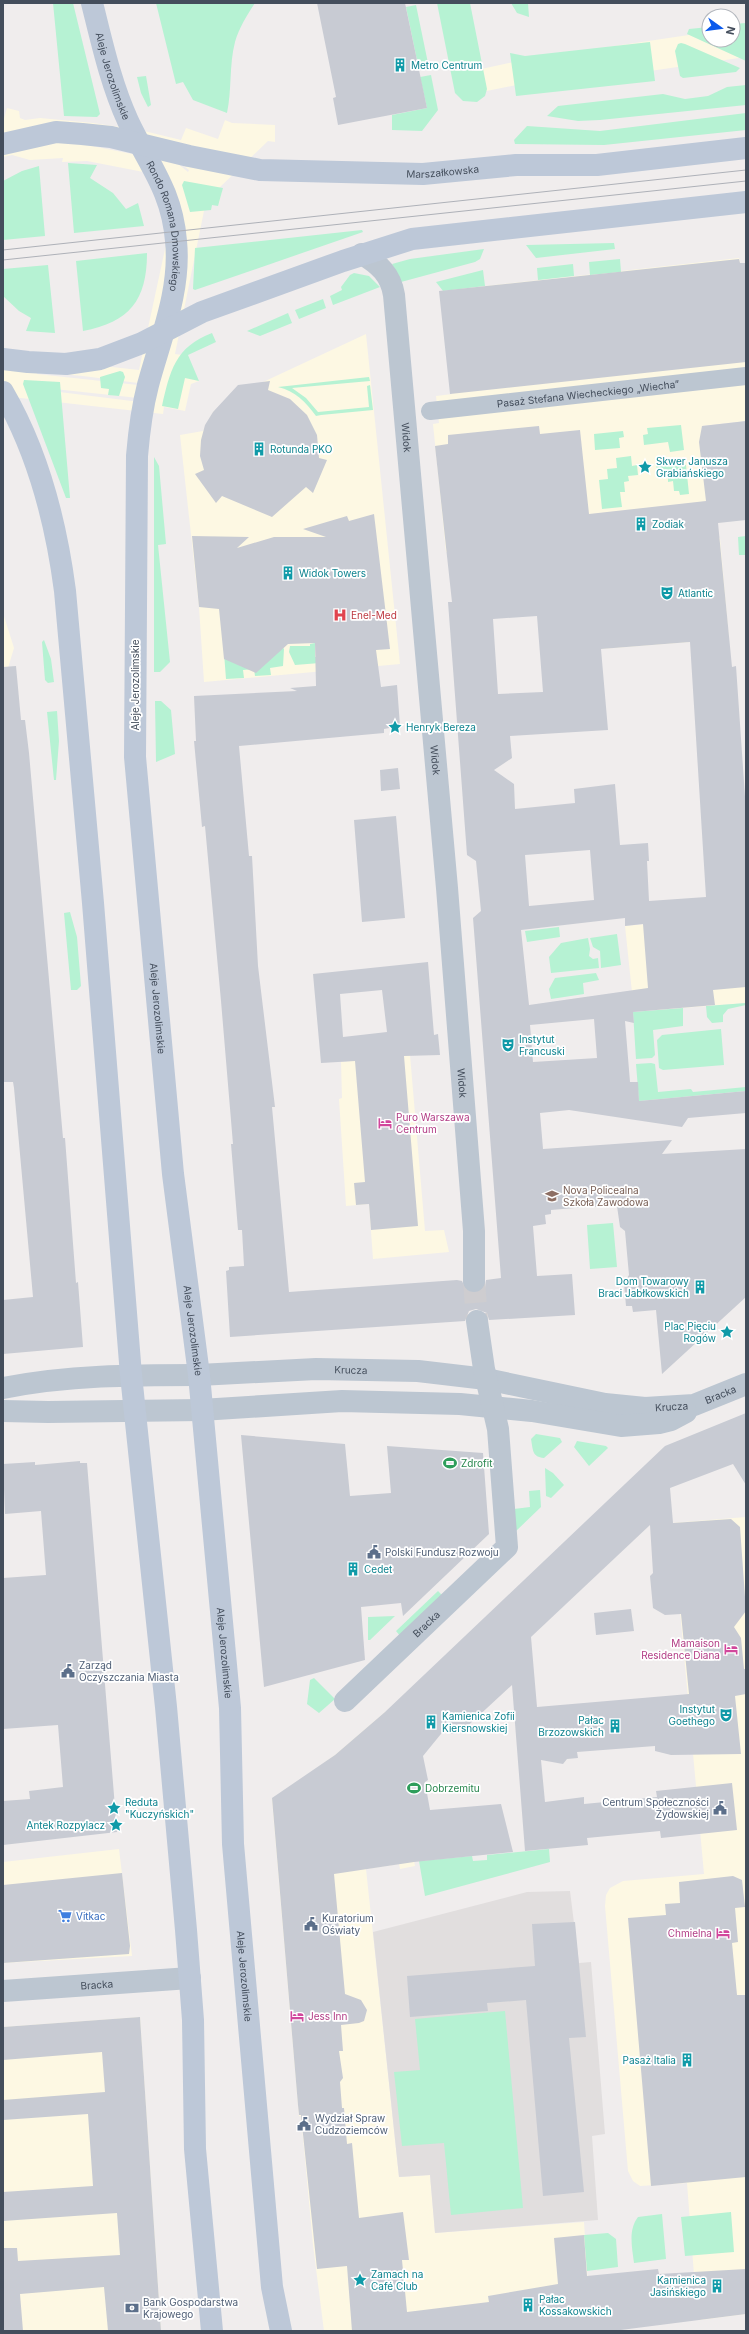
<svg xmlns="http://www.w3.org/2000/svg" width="749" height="2334" font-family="Inter,sans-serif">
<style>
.commercial{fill:#fdf8e3;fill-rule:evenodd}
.education{fill:#e1dede}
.green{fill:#b6f2d3}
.building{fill:#c8cbd3;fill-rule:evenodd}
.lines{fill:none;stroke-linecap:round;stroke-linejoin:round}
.minor-tunnel{stroke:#cecdd0;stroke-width:22;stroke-dasharray:22 11;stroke-linecap:butt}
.pedestrian{stroke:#bcc6d1;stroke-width:18}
.minor{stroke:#bcc6d1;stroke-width:22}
.tertiary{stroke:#bcc6d1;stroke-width:22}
.secondary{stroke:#bdc8d8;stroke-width:22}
.tram{stroke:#aeb1b8;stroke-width:1}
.labels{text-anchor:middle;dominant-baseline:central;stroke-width:3.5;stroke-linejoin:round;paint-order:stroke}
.culture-label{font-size:10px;fill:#0d838f;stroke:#fff;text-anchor:start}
.street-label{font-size:10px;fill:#444e5c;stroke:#fff}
.health-label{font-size:10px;fill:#be3a42;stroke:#fff;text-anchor:start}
.hotel-label{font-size:10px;fill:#b23c85;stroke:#fff;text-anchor:start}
.education-label{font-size:10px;fill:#785e54;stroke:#fff;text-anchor:start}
.leisure-label{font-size:10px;fill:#27864d;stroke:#fff;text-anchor:start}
.service-label{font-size:10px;fill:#4e5e75;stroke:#fff;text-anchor:start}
.shop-label{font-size:10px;fill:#366cbe;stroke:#fff;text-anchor:start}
</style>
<rect width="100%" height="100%" fill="#f0eded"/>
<path class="commercial" d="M709,32v8l27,-2 3,20 -212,31 -1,-6 -59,12 -4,-22 64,-14z
M7,108l12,3 1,7 5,2 15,-2 53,5 47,7 41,10 5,-12 32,11 7,-19 7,3 43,2v17l-7,-1 -49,47 3,3 -3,12 -13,-2 -31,153 8,1 16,26 -8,3 -6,27 -21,-4 -1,7 -160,-18v-41l136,15 34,-158 -9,-36 -77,-15 -25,1 1,-4 -33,2 -18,-5 -9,2v-35zM87,145h18l72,16 12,9 -1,2 -11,-9zM37,372l46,4 55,7v2l-101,-11zM36,387l93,10 8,1v3h-5l-97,-12z
M739,258l1,5h6v158l-44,5 8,75 -16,40 26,-3 9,101 -128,10 -5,-58 -107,-43 -43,4 -13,-128 6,-1 -3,-27 16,-2 -11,-103z
M366,334l34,330 -196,18 -5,-75 -19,-172 23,-4 10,-19 18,-15z
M3,613l11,35 -6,20 -5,7z
M746,915v88l-89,7 -24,-8 -8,-76z
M410,1055l15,176 19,-1 5,22 -76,7 -4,-55 -23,2 -7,-107 3,-1 -1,-36z
M746,1517v797l-45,6 -2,-19h-3l-9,-118 -47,3 -7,-5 -5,-10 -23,-265 1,-11 4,-7 13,-7 81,-7 -32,-351z
M385,1712l30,154 -15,3 -1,-5 -33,5 33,308 31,-2 5,58 149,-11 7,109h-267l-11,-86 -12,-129h-2l-1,-11 -26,-305 63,-45z
M119,1849l13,107 -129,7v-101z
M140,2017l21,314h-158v-304z"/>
<path class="education" d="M570,1891l9,72 12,-1 14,172 -13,2 6,84 -163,13 -5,-58 -31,2 -26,-245 154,-40z"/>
<path class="green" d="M53,3h20l27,111 -3,3 -33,-1z
M156,3h99c-8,12 -16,25 -20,39 -6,23 -3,48 -8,71l-34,-13 -10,-18 -7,2z
M437,3h33l17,86 -2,7 -8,6 -14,-1 -8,-8z
M511,3h17l1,14 -12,-4z
M416,5l13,63 -10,2 -13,-63z
M746,23v38l-59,-27 2,-5 20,-2v13h24v-16z
M650,42l5,39 -139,15 -6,-43 15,3z
M681,43l4,1 55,24 -4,4 -53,6 -3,-2 -5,-25 3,-7z
M431,75l7,35 -16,21 -30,-1v-15l35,-7 -7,-31z
M146,76l5,29 -3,2 -7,-14 -4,-16z
M746,85v20l-146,15 -22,1 -31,-5 11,-10 105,-12 22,5 23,-3 19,-9z
M746,113v17l-142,15 -89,-1 -1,-4 13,-14 73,5z
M68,163l29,2 -7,13 23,15 13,16 12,-6 6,23 -70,7z
M39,166l6,70 -42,4v-59l19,-10z
M184,181l39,7 -5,18 -6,-1 -1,5 -21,2 -8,-27z
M362,230l1,2 -168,58 -2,-1 2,-41z
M614,243l1,6 -79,9 -10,-13z
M484,249l-4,10 -5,3 -74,20 -9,-18 18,-5z
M147,253c0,47 -17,69 -64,78l-7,-70z
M620,259l1,13 -31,3 -1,-13z
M573,264l1,12 -36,4 -1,-12z
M48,265l7,68 -29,-2 5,-13 -12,-7 -16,-15v-27z
M483,270l2,16 -42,5 -7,-9z
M354,273l15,3 11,11 -47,18 -3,-9 12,-6 -1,-3 9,-12z
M323,299l3,9 -27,11 -4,-9z
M288,313l4,10 -32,13 -13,-5z
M212,333l4,9 -28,13 11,26 -14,-3 -7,31 -16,-3c8,-35 13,-59 50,-73z
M120,371l3,1 2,5 -6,19 -11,-1 1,-6 -8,-1 -1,-11z
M369,377l1,4 -78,7 14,10 12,14 51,-5 -2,-21 3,-1 3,25 -52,5 -5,1c-10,-14 -21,-25 -38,-29z
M24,380l36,2 10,116h-4l-43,-114z
M681,425l3,25 -14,2 -2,-10 -24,3 -1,-10 5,-1 -1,-6z
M623,431l1,6 -5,1 1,10 -25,2 -1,-16z
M631,456l1,10 5,-1 1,10 -10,1 1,5 -5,1 1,10h-5l2,15 -20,2 -3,-29 9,-1 -1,-10 10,-1 -1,-10z
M154,457l5,9 7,78 -8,1 12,117 -10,10h-6z
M676,461l1,5 9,-1 3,29 -9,1 -1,-4h-5l-1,-10 -5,1v-5l-10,1 -2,-15z
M746,536v19h-7l-1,-18z
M44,640l7,19 3,23 -6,1 -3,-3 -3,-38z
M279,643l5,6 -1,17 -13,2 1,7 -16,1 -1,-7 -11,1 1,8 -18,1 -2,-26z
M315,643v14l41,-5 -24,10 -37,3 -6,-13 1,-6h20v-2z
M155,701h6l10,9 4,44 -19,8z
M57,711l2,30 -3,39h-2l-7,-68z
M70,912l7,25 4,49 -4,4h-6l-7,-77z
M559,927l1,10 -33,5 -2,-11z
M617,934l4,31 -20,3 -1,-17 -7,-4 -3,-9z
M588,938l2,11 -1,7 4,3 5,-1 1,10 -48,5 -2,-16 12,-14z
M596,973l3,7 -16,3 1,11 -33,5 -2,-10 6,-11z
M746,1003v2l-18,4 -5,6v7l-11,1 -5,-6 -1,-11z
M683,1008v18l-30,4 2,25 -3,3 -16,1 -3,-47z
M721,1029l3,36 -61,5 -4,-2 -2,-28 5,-5z
M651,1063l4,1 3,28 33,-3 2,3 53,-5v4l-107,10 -3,-37z
M613,1223l4,44 -27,2 -3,-44z
M536,1434l24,4 2,4 -18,16c-12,-1 -11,-8 -13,-19z
M577,1441l29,5 2,2 -19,18 -15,-19z
M545,1468l8,5 11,12 -13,13 -5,-2z
M540,1490l1,17 -26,25 -1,-23 16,-2 -1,-16z
M438,1591l5,5 -42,41 -5,-6z
M395,1616l-25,24h-2v-23z
M314,1678l21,21 -16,14 -12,-9 3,-24z
M549,1849l1,13 -125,34 -6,-35 53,-5 1,5 14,-1v-5z
M505,2011l18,197 -72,7 -7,-72 -42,3 -8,-74 26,-2 -5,-51z
M731,2212l3,40 -49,4 -4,-39z
M662,2214l4,45 -32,4c-2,-16 -6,-33 4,-46z
M608,2233l8,6 2,28 -31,4 -3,-36z"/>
<path class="building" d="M317,3h88l22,105 -89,17 -5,-27 3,-1z
M739,259l1,4h6v99l-296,32 -11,-103z
M270,381l-2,9 22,9 17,16 10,20 2,23 8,2 -14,33 -7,-6 -34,30 -50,-21 -6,7 -21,-29 9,-4 -4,-14 1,-16 4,-15 8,-13 25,-27z
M746,421v99l-28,3 14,144 4,-1 10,145v176l-33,3 2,15 -82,7 1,11 -9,-2 5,61h8l1,19 107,-10v22l-58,5 -6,9 -113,-17 -29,3 3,36 129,-9 -10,14 84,-5v148l-84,77 -6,-64 -23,2 -1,-6h-6l-2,-23 5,-8 -4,-44 -5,-4 -3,-21 -30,1 -36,3v4l-6,1 1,9 -13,2 4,50 35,-2 3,41 -86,5 -2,-7 -11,-4 -7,2 -4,10 -235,16 -4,-66 3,-1v-3l15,-1 -2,-36h-4l-7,-86h2l-12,-143 -16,-175 -3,1 -8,-86h2l-2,-45 103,-5 -7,-3 26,-2 -1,-43 -27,1 -32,29 -32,-14 -5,-50 -20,-2 -7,-71 57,1 -12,11 37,-11h52l-23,-8 44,-13 2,5 25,-7 16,135 -14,1 5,37 16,-2 3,41 -16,3v4l-145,13 10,110h3l6,110 17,141h-3l17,185 168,-12 5,1 5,11 7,1 11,-5 1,-8 15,-2 -28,-360 8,-7 -5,-50 -9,-6 -19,-253h4l-17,-156 13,-2v-9l91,-9 1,8 40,-4 9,84 117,-13 -7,-59 3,-16zM537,616l6,76 -45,2 -5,-75zM690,642l16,255 -57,4 -2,-40h2l-1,-18 -28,2 -5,-61 -41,5 1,14 -60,6 -1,-25 -20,-14 18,-12 -2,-22 98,-6 -7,-81zM590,850l4,50 -65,6 -4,-51zM625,918v8l18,-2 5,64 -119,17 -8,-75zM594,1019l3,39 -64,4 -3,-37z
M16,666l5,54h4l4,33 34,385h2l11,145 2,-1 5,65 -80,7v-54l30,-3 -19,-209 -1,-6h-9l-1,-26v-389z
M398,768l2,21 -19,2 -1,-21z
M396,816l9,102 -43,4 -8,-102z
M428,962l6,73 4,-1 2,21 -36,1 14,170 -47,4 -2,-26 -13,1 -2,-22 11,-1 -10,-121 -34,2 -8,-89zM382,990l5,42 -44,5 -3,-43z
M746,1413v72l-13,-21 -63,24 3,35 58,-4 9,8 6,84 -12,16 7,11 3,31h2v25l-11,2 6,58 -70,1 -16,-4v-5l-78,6 1,6 -11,1 -4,5 -22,-4 4,42 39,-5v7l73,-7 -1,-6 76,-8 5,47 -76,8 -1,-7 -73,7 1,7 -63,6 -13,-166 -52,48 -9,1 -6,-5 -22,27 5,24 -3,2 5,28 71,-6 12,48 -99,10 -80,12 11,120 16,6 6,10 -3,11 -5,2 -18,2 2,26h-4l4,27 -3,4 2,26h2l3,36 5,-1 7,75 44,-6 6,48h-7l5,52 82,-10 -1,-6 70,-12 -4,-46 30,-3 3,41 71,-7 1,5 87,-5v45l-133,17h-261l-5,-65 -30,3 -16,-154h-2l-1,-10 -26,-307 63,-43 50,-43 280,-266zM650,1525l3,48 -3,3 3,32 12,7 16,-1 8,80 -152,13 -6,-70z
M241,1435l104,9 5,52 41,-3 -4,-47 96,7 6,81 -86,82 -2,-13 -40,4 4,53 -101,27z
M80,1461v2h7l30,369 -114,13v-44l27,-2 -1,-8 34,-4 -5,-62 -55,4v-151l43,-3 -5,-64 -36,3 -2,-50 32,-2v3z
M631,1609l3,22 -38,4 -2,-22z
M122,1873l8,73 -1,8 -126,9v-78z
M733,1876l9,4 3,27 -10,1 3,34 -6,1 5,52h9v182l-95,9 -23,-268 38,-3 -1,-11 15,-1 -1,-21z
M575,1922l11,115 -17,1 15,154 -41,4 -17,-196 -39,3 1,8 -78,6 -3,-41 128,-10 -3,-42z
M140,2017l21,314h-53l-4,-44 -84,7 3,37h-20v-83h14l1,13 102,-6 -3,-42 -114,8v-29l90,-6 -5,-72 -85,6v-20l102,-8 -3,-40 -99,8v-33z"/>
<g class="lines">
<path class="minor-tunnel" d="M474,1281l3,40"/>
<path class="pedestrian" id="s1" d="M430,411l316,-35"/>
<g class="minor">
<path id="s2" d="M362,254c17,10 29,21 32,41l53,593 27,343v50"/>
<path id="s3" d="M199,1375l117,-6 102,2 68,8 119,25 40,4 49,-3 52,-21"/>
<path d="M201,1410l141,-9 118,3 72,7 89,15 38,-3 12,-3 15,-8"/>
<path id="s4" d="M345,1701l162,-154 -9,-118 -14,-60 -7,-48"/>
</g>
<g class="tertiary">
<path d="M3,1388c65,-13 130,-13 196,-13"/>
<path d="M3,1411l45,1 153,-2"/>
<path id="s5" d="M3,1991l187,-13"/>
</g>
<g class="secondary">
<path id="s6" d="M92,3c10,40 19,81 36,118 20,43 44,69 48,120 5,49 -15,96 -28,144 -6,23 -9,47 -11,71l-2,301 38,417 26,201 31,333 3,136 39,443 9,44"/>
<path id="s7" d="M3,144l53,-12 26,2 29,3 78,19 71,14 163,4 93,-9h81l149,-17"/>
<path d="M3,359l25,3 38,2 34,-5 42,-16 60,-31 141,-51 69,-22 334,-37"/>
<path d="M3,392c35,60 53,130 62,199l28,312 38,472 35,332 20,223 7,90 2,129 17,182"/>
</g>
<path class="tram" d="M3,250l743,-80
M3,260l743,-79"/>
</g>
<defs>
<g id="building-bare" transform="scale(1.08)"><path d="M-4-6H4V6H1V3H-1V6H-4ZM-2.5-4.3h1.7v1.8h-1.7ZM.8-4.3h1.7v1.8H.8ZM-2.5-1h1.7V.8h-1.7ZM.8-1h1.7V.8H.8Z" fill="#0f9aa8" stroke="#fff" stroke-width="2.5" paint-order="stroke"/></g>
<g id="sight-bare" transform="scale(1.08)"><path d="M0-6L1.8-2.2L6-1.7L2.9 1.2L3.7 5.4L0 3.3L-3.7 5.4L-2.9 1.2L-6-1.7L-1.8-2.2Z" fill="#0f9aa8" stroke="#fff" stroke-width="2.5" paint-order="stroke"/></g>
<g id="theatre-bare" transform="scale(1.08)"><path d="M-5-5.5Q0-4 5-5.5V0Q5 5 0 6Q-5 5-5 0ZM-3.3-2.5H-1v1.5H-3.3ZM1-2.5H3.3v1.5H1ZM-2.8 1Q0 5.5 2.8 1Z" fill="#0f9aa8" stroke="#fff" stroke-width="2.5" paint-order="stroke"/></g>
<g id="hospital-bare" transform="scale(1.08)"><path d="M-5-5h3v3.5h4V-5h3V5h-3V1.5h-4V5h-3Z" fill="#e0444e" stroke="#fff" stroke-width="2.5" paint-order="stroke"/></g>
<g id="hotel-bare" transform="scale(1.08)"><path d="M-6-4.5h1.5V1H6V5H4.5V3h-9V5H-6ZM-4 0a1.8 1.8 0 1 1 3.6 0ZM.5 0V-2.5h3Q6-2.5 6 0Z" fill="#d1479c" stroke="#fff" stroke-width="2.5" paint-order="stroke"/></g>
<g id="university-bare" transform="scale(1.08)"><path d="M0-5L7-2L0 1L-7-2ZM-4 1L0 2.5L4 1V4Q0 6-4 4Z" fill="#8d6e63" stroke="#fff" stroke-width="2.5" paint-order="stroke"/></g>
<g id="stadium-bare" transform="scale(1.08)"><path d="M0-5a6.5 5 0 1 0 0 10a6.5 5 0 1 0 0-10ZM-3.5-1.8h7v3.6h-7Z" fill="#2e9e5b" stroke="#fff" stroke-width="2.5" paint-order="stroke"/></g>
<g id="civic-bare" transform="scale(1.08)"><path d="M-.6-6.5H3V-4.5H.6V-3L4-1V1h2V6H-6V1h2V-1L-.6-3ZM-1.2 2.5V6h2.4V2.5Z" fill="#5c6f8a" stroke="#fff" stroke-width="2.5" paint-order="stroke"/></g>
<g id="supermarket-bare" transform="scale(1.08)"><path d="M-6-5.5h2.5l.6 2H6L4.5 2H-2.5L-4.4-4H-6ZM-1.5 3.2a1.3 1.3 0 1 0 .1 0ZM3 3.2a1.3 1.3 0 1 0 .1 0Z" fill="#3f7fe0" stroke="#fff" stroke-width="2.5" paint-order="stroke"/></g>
<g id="bank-bare" transform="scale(1.08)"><path d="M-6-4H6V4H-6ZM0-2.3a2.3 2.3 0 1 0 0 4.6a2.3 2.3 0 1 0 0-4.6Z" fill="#5c6f8a" stroke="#fff" stroke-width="2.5" paint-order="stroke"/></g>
</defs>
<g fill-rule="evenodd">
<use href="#building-bare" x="400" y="65"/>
<use href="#building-bare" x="259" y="449"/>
<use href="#sight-bare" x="645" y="467"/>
<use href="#building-bare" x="641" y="524"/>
<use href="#building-bare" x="288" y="573"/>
<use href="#theatre-bare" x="667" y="593"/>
<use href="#hospital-bare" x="340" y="615"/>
<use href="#sight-bare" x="395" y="727"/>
<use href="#theatre-bare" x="508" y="1045"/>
<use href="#hotel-bare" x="385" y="1123"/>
<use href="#university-bare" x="552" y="1196"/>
<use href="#building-bare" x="700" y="1287"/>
<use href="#sight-bare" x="727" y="1332"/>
<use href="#stadium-bare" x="450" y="1463"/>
<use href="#civic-bare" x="374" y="1552"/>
<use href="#building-bare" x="353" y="1569"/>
<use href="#hotel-bare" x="731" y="1649"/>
<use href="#civic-bare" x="68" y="1671"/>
<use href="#theatre-bare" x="726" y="1715"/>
<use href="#building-bare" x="431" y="1722"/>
<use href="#building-bare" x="615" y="1726"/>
<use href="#stadium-bare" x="414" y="1788"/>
<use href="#sight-bare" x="114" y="1808"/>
<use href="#civic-bare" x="720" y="1808"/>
<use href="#sight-bare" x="116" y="1825"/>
<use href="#supermarket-bare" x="65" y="1916"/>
<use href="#civic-bare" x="311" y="1924"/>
<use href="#hotel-bare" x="723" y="1933"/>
<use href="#hotel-bare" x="297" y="2016"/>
<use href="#building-bare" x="687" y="2060"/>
<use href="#civic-bare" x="304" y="2124"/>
<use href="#sight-bare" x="360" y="2280"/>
<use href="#building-bare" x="717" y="2286"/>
<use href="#building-bare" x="528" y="2305"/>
<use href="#bank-bare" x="132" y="2308"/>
</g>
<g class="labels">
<g class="culture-label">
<text x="411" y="65">Metro Centrum</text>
<text x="270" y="449">Rotunda PKO</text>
<text x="656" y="461">Skwer Janusza<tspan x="656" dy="12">Grabiańskiego</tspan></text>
<text x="652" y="524">Zodiak</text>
<text x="299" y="573">Widok Towers</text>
<text x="678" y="593">Atlantic</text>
<text x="406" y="727">Henryk Bereza</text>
<text x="519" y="1039">Instytut<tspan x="519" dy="12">Francuski</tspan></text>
<text x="689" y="1281" text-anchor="end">Dom Towarowy<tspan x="689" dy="12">Braci Jabłkowskich</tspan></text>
<text x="716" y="1326" text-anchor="end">Plac Pięciu<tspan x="716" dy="12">Rogów</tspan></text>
<text x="364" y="1569">Cedet</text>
<text x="715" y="1709" text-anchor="end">Instytut<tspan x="715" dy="12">Goethego</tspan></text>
<text x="442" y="1716">Kamienica Zofii<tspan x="442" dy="12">Kiersnowskiej</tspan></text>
<text x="604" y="1720" text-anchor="end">Pałac<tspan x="604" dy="12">Brzozowskich</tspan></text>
<text x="125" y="1802">Reduta<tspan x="125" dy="12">"Kuczyńskich"</tspan></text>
<text x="105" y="1825" text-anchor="end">Antek Rozpylacz</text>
<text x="676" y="2060" text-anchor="end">Pasaż Italia</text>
<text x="371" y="2274">Zamach na<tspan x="371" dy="12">Café Club</tspan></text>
<text x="706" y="2280" text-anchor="end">Kamienica<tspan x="706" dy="12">Jasińskiego</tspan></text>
<text x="539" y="2299">Pałac<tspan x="539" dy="12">Kossakowskich</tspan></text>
</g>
<g class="street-label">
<text stroke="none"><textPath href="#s6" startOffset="76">Aleje Jerozolimskie</textPath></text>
<text stroke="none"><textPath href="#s7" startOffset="445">Marszałkowska</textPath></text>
<text stroke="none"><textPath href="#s6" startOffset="237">Rondo Romana Dmowskiego</textPath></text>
<text stroke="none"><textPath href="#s1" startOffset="159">Pasaż Stefana Wiecheckiego „Wiecha”</textPath></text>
<text stroke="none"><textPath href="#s2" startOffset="197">Widok</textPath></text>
<text transform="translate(135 685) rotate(-90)">Aleje Jerozolimskie</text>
<text stroke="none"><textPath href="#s2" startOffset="521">Widok</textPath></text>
<text stroke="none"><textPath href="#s6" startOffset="1027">Aleje Jerozolimskie</textPath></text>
<text stroke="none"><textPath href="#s2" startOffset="845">Widok</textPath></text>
<text stroke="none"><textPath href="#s6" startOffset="1351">Aleje Jerozolimskie</textPath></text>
<text stroke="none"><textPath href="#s3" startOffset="152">Krucza</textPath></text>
<text stroke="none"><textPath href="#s3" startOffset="527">Bracka</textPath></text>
<text stroke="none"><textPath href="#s3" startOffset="476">Krucza</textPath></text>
<text stroke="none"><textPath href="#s4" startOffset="112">Bracka</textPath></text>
<text stroke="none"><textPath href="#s6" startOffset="1675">Aleje Jerozolimskie</textPath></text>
<text stroke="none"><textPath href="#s6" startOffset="1999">Aleje Jerozolimskie</textPath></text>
<text stroke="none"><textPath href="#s5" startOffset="94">Bracka</textPath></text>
</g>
<g class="health-label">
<text x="351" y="615">Enel-Med</text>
</g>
<g class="hotel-label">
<text x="396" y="1117">Puro Warszawa<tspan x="396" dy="12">Centrum</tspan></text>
<text x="720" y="1643" text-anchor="end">Mamaison<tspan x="720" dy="12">Residence Diana</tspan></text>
<text x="712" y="1933" text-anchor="end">Chmielna</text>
<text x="308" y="2016">Jess Inn</text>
</g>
<g class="education-label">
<text x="563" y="1190">Nova Policealna<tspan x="563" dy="12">Szkoła Zawodowa</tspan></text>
</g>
<g class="leisure-label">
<text x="461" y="1463">Zdrofit</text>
<text x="425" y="1788">Dobrzemitu</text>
</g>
<g class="service-label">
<text x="385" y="1552">Polski Fundusz Rozwoju</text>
<text x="79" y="1665">Zarząd<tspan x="79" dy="12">Oczyszczania Miasta</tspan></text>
<text x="709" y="1802" text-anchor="end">Centrum Społeczności<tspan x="709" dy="12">Żydowskiej</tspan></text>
<text x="322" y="1918">Kuratorium<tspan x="322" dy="12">Oświaty</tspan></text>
<text x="315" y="2118">Wydział Spraw<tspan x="315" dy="12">Cudzoziemców</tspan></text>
<text x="143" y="2302">Bank Gospodarstwa<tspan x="143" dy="12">Krajowego</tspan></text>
</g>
<g class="shop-label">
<text x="76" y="1916">Vitkac</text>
</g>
</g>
<rect width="749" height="2334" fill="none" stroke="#444e5c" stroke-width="8"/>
<g transform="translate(721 28) rotate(104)"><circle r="19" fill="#ffffff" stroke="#b4b8be"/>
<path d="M0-3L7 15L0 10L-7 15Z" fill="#0a59ec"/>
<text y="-6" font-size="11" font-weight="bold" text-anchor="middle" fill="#444e5c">N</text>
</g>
</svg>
